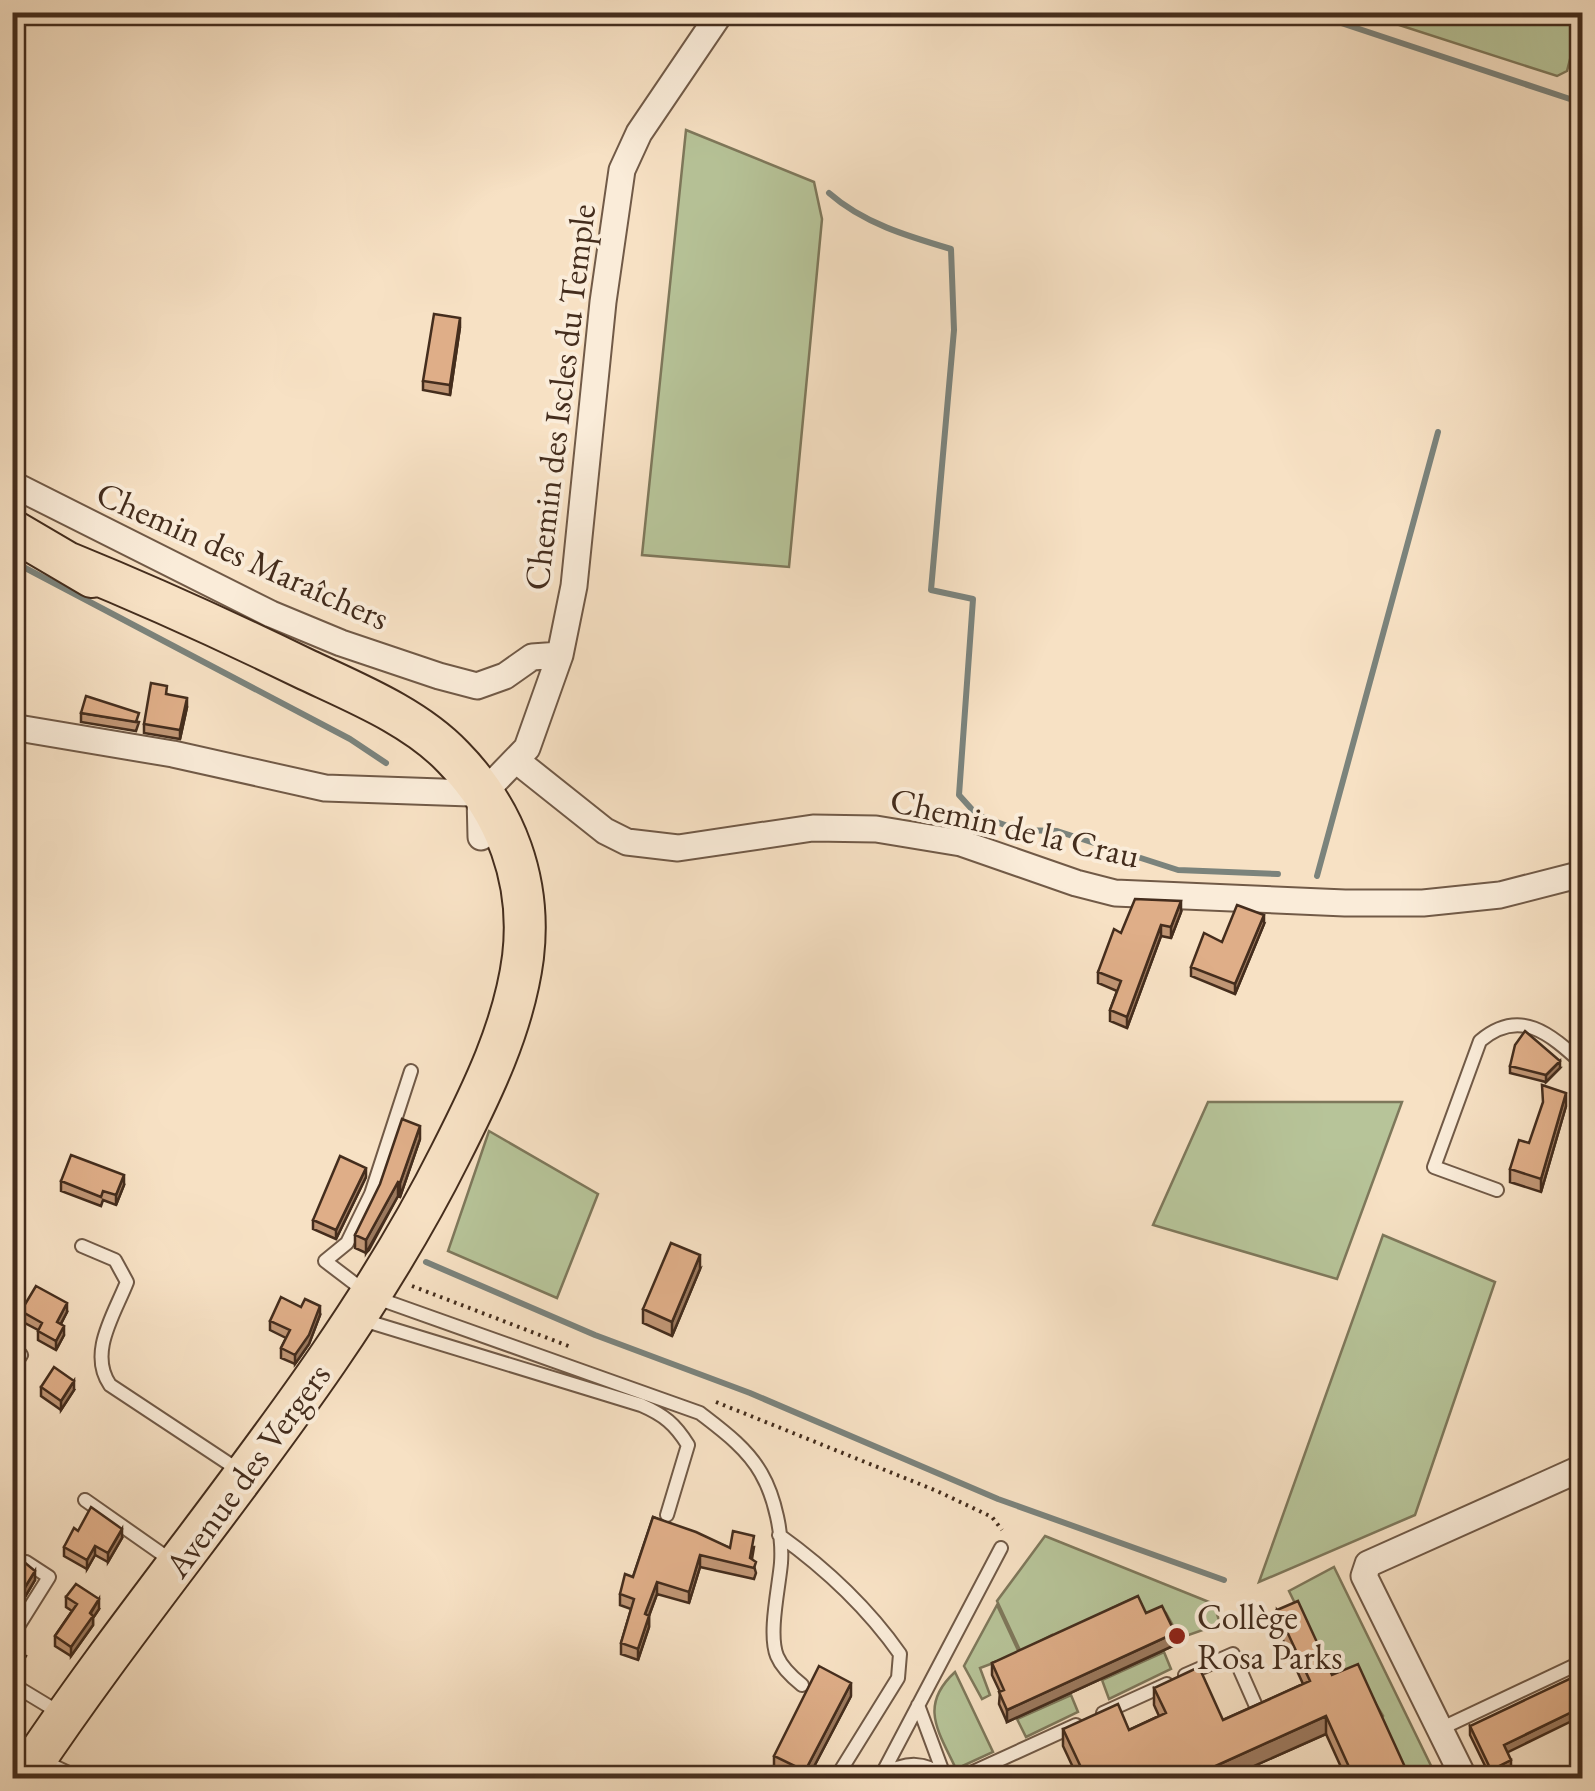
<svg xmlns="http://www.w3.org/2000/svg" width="1595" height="1791" font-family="'EB Garamond',serif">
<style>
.green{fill:#b7c499;stroke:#7e785b;stroke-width:2.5}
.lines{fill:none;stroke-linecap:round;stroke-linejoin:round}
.stream{stroke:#7b837c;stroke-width:6}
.service-casing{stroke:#715a47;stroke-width:16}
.minor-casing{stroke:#715a47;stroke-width:29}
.primary-casing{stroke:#442d1d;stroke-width:44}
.path{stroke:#442d1d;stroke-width:4;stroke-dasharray:2.5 5;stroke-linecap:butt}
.service{stroke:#faecd9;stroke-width:12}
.minor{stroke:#faecd9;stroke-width:25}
.primary{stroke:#f7e1c4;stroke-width:40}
.wall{fill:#c09675;stroke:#442d1d;stroke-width:2.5}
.shaded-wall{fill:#9c7a5f;stroke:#442d1d;stroke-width:2.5}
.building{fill:#dfae88;stroke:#442d1d;stroke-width:2.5}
.poi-dot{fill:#8f2418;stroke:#faecd9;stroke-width:4}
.labels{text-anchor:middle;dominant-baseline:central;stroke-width:8;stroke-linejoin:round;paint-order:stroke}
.street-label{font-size:35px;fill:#442d1d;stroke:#faecd9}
.poi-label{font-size:35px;fill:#442d1d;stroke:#faecd9;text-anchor:start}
</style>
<rect width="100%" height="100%" fill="#f7e1c4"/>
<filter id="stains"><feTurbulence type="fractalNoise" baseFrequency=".002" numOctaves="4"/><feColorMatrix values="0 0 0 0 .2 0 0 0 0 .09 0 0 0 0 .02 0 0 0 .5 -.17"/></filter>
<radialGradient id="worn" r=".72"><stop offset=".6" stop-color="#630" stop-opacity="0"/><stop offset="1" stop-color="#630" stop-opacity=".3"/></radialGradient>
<path class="green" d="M1582,12l-15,59 -10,5 -195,-63z
M686,130l128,52 8,37 -33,348 -147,-12z
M1208,1102h194l-65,177 -184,-54z
M489,1131l109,63 -41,104 -109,-47z
M1383,1235l112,47 -80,233 -156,67z
M1045,1536l169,68 6,20 -40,14 -14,-25 -17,7 -13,-23 -26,12 -47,52 -11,-26 -23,12 3,29 -35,-75z
M1334,1567l103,211h-32l-26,-57 4,-5 -22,-37 -25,9 -47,-97z
M997,1605l33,71 -21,-19 -29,11 10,27 -8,4 -18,-33z
M1164,1652l7,17 -62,30 -7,-19z
M955,1672l38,80 -37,17c-17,-37 -38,-63 -1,-97z
M1071,1695l7,17 -52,25 -9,-18z"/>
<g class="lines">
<path class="stream" d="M1317,15l262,87
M829,193c34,30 78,43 122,56l3,81 -23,260 42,9 -14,196 18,20 42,15 38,1 121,39 100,4
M12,561l338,178 36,24
M1317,876l121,-444
M426,1262l169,73 155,58 248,106 226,81"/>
<g class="service-casing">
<path id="service" d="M411,1071l-40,123 -24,49 -22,18 46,35 329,117c22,17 47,35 61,60 14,24 22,62 20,90 -2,24 -13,71 -4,93 5,12 15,21 25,29
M1582,1075v14
M1497,1190l-63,-23 46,-126c40,-34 70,-7 102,22
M82,1246l33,14 12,22c-13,33 -39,71 -17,103l133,88
M363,1320l278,85c23,10 34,19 47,40l-21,70
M12,1344l9,11 -9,14
M85,1500l87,61
M779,1535c46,33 88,72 121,119l-2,24 -62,100
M12,1636l37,-59 -23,-15
M1185,1675l48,-21 26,59
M12,1684l48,29
M918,1705l26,70
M1103,1713l64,-29
M1440,1729l142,-67
M43,1761l36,17
M884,1775c21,-14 42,-14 62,3
M880,1778l121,-230
M960,1778l116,-53
M1566,1778l16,-7"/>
</g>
<g class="minor-casing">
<path id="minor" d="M12,484l259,130 70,29 98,33 38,10 28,-10 27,-19 28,-2
M12,730l12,-1 149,25 152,34 145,5 11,-2 15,-11 31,-32 33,-93 14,-69 29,-284 19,-132 17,-37 82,-121
M517,761l88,70 22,11 51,6 135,-20 63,1 85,14 115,40 39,10 230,10h78l77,-8 82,-21
M480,796l1,41
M1464,1778l-100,-202 4,-12 214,-96"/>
</g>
<g class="primary-casing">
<path id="primary" d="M12,530l80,47
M23,1778c139,-210 314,-397 427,-623 32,-63 64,-128 73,-198 9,-76 -17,-146 -70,-200 -38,-40 -97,-64 -146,-87 -78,-38 -157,-74 -238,-107"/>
</g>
<path class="path" d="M412,1286l159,61
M716,1402l221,89 55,26 10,13"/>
<use href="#service" class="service"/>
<use href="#minor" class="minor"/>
<use href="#primary" class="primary"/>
</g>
<path class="wall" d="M460,327l-10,68 -27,-5v-9z
M167,694l20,13 -7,32 -36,-6v-9z
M81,713l58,9 -3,9 -55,-9z
M1181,912l-10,26 -10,-2 -34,92 -17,-7v-11l7,-19 -19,-8v-11l23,-39z
M1264,924l-29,70 -44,-18v-9l31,-25z
M1510,1066l50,2 -14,14 -36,-9z
M1566,1106l-25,86 -31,-10v-13l19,-26z
M420,1139l-20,58 -2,-1 -29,54 -3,3 -11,-5v-13z
M366,1177l-30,62 -23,-10v-9z
M61,1181l63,4 -8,20 -13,-5 -2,6 -40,-15z
M700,1269l-28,67 -29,-13v-14z
M21,1311l46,1 -6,12 3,11 -8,15 -18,-10v-10l-17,-9z
M320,1315l-11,29 -14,20 -14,-6v-10l5,-10 -16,-8v-9z
M41,1387l33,3 -13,20 -20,-14z
M653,1517l77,31 24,-1 -2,12 4,14 -2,6 -54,-12 -11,36 -32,-9 -8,22v11l-11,33 -17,-6v-11l10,-34 -11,-4v-11l13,-17z
M78,1531l44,7 -14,24 -13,-7 -8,14 -23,-13v-9z
M12,1552l23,28 -13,22 -10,-6z
M66,1597l33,12 -6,9v7l-22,31 -16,-10v-10l17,-25 -6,-4z
M1277,1610l55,65 78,103h-64l-20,-44 -99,44h-149l-15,-32v-17l66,1 30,-14 -5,-11v-17l69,32 80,-36 -26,-57z
M1146,1613l29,32 -168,77 -8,-18 1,-12 -8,-17v-12z
M851,1696l-43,82h-15l-19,-9v-13z
M1470,1726l37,27 4,17 -20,8 -21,-43z"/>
<path class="shaded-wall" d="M460,318v9l-10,68v-10z
M187,698v9l-7,32v-9z
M1181,901v11l-10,26v-11z
M1264,915v9l-29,70v-10z
M1161,925v11l-34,92v-11z
M1560,1061v7l-14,14v-7z
M1566,1093v13l-25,86v-13z
M420,1126v13l-20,58v-14z
M366,1168v9l-30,62v-9z
M124,1175v10l-8,20v-10z
M398,1182v14l-32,57v-13z
M700,1255v14l-28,67v-14z
M67,1303v9l-10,19v-9z
M320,1306v9l-11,29 -14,20v-9z
M64,1326v9l-8,15v-9z
M74,1381v9l-13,20v-9z
M20,1435v9l-8,12v-9z
M122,1529v9l-14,24v-9z
M95,1546v9l-8,14v-9z
M700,1555v12l-11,36v-11z
M35,1571v9l-13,22v-10z
M657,1582v12l-12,32v-12z
M99,1599v10l-6,9v7l-22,31v-9z
M649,1616v11l-11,33v-11z
M1175,1633v12l-168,77v-12z
M851,1683v13l-43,82h-3v-7z
M1582,1707v9l-78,38v-9z
M1326,1716v18l-99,44h-38z
M1511,1760v10l-20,8v-8z"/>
<path class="building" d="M434,314l26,4 -10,67 -27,-4z
M151,683l16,3 -1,8 21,4 -7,32 -36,-6z
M86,696l53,17 -3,9 -55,-9z
M1135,899l46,2 -10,26 -10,-2 -34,92 -17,-7 11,-29 -23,-9 16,-43 7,4z
M1237,905l27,10 -29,69 -44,-17 13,-34 18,9z
M1525,1031l35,30 -14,14 -36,-9 5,-21z
M1542,1085l24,8 -25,86 -31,-10 9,-29 10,3 14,-41z
M402,1119l18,7 -20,57 -2,-1 -32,58 -11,-5 25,-51z
M71,1155l53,20 -8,20 -13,-4 -2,6 -40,-16z
M340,1156l26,12 -30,62 -23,-10z
M671,1243l29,12 -28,67 -29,-13z
M36,1286l31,17 -10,19 7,4 -8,15 -18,-10 4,-8 -21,-12z
M281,1297l20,10 4,-8 15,7 -11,29 -14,20 -14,-7 9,-18 -20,-9z
M54,1367l20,14 -13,20 -20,-14z
M12,1431l8,4 -8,12z
M91,1507l31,22 -14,24 -13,-7 -8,14 -23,-13 10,-19 4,3z
M653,1517l43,15 34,16 3,-17 21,5 -4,22 6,4 -2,6 -54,-13 -11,37 -32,-10 -12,32 4,2 -11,33 -17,-6 13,-44 -14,-5 5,-20 8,3z
M12,1552l23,19 -13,21 -10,-5z
M76,1584l23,15 -9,14 3,3 -22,31 -16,-11 22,-32 -11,-7z
M1138,1596l8,17 16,-7 13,27 -168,77 -8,-18 5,-2 -12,-27z
M1298,1601l34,74 26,-11 52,114h-56l-28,-62 -137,62h-103l-23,-49 55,-25 11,26 37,-17 -12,-25 45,-21 24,53 87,-39 -33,-71z
M12,1648l14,8 -9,15 -5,-2z
M819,1666l32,17 -46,88 -31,-15z
M1582,1673v34l-78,38 7,15 -20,10 -21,-44z"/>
<circle class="poi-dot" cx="1177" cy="1636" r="10"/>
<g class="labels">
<g class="street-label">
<text transform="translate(559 397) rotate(-83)">Chemin des Iscles du Temple</text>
<text transform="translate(243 555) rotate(24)">Chemin des Maraîchers</text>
<text transform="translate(1015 827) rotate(13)">Chemin de la Crau</text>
<text transform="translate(247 1470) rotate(-54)">Avenue des Vergers</text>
</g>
<g class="poi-label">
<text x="1197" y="1616">Collège<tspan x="1197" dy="40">Rosa Parks</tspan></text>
</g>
</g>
<rect width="1595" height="1791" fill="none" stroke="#f7e1c4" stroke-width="50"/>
<rect x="15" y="15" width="1565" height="1761" fill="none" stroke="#442d1d" stroke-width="5"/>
<rect x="25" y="25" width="1545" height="1741" fill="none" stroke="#442d1d" stroke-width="2.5"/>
<rect width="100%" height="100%" filter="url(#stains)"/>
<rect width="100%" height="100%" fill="url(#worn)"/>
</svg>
